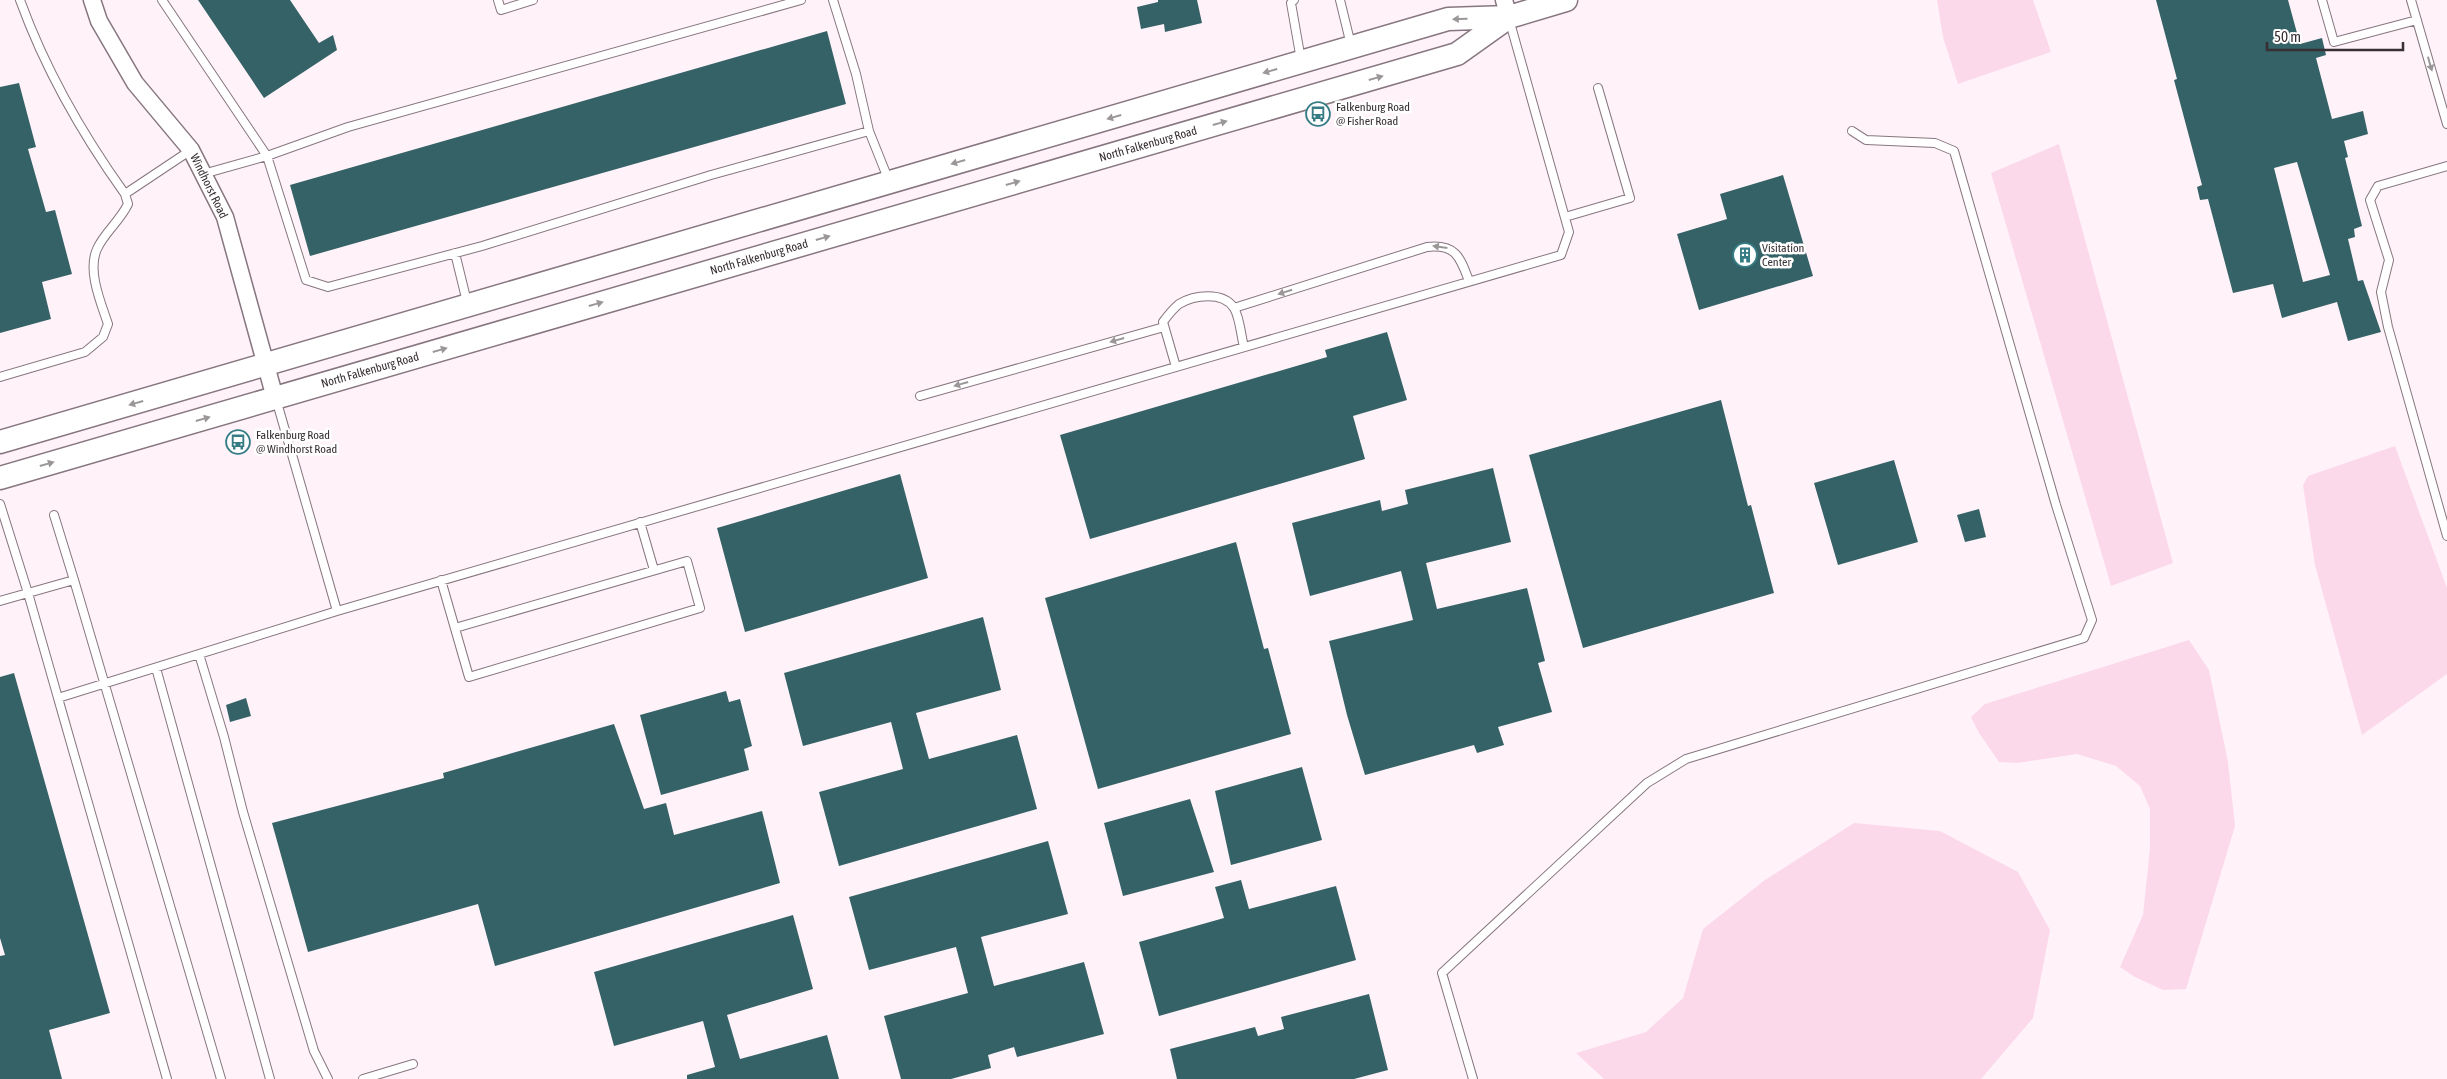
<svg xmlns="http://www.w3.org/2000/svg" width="2447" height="1079" font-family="'Asap Condensed',sans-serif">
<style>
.green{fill:#fcd8eb}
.building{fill:#356267;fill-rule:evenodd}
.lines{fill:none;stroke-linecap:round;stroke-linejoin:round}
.lane-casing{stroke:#87767f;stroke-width:10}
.street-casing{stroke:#87767f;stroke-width:19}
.secondary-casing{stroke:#87767f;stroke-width:25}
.lane{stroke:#fff;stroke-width:8}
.street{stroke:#fff;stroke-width:16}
.secondary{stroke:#fff;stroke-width:22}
.oneway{fill:#9b9799}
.labels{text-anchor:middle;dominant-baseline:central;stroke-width:5;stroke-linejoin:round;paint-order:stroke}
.poi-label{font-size:12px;fill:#372f33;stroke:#fff;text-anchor:start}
.street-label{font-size:12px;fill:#372f33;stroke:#fff}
</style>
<rect width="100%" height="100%" fill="#fff3f9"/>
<path class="green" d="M1937,0h96l18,52 -93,32 -15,-47z
M2059,144l114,419 -62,23 -120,-413z
M2395,446l52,142v86l-85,61 -47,-170 -12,-80 5,-9z
M2189,640l20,30 19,92 7,64 -49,163 -23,1 -28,-13 -15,-10 23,-52 7,-67v-39l-10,-23 -24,-20 -39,-12 -60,9 -18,-1 -20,-29 -8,-16 14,-13z
M1854,823l86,8 78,41 32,58 -17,88 -52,61h-377l-28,-26 70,-21 37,-34 20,-69 62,-49z"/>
<path class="building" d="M198,0h92l29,43 14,-8 4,15 -73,48z
M1158,0h39l5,23 -37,9 -1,-8 -23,5 -4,-22 21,-5z
M2156,0h132l12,44 22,-6 4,17 -10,3 16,61 31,-8 5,23 -24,7 4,16 -3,1 17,68 -8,3 1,8 -7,2 10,42 5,-1 18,52 -33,9 -11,-39 -55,16 -9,-34 -40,9 -25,-94 -8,1 -3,-13 5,-2 -28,-105 3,-1zM2297,162l33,113 -27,7 -29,-114z
M827,31l19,73 -536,152 -20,-71z
M19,83l17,64 -8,2 18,63 9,-2 17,64 -30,8 9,37 -51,14v-246z
M1783,175l30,101 -114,34 -22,-76 50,-15 -7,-25z
M1387,332l20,68 -54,16 12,43 -275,80 -30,-104 267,-78 -2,-7z
M1721,400l27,106 3,-1 23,88 -191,55 -54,-193z
M1894,460l24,82 -80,23 -24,-82z
M1493,468l18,74 -85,21 11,46 90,-21 18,73 -7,2 14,49 -54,15 6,18 -27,8 -3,-8 -109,30 -18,-60 -18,-74 84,-21 -12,-49 -91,25 -18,-73 88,-23 2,11 26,-7 -3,-14z
M900,474l28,104 -183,54 -28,-104z
M1979,509l7,28 -21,5 -8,-27z
M1236,542l28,107 4,-1 23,86 -193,55 -53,-191z
M983,617l18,73 -85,23 13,46 88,-24 20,74 -198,57 -20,-74 84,-23 -12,-47 -88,24 -19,-73z
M14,673l96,340 -61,17 13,49h-62v-123l5,-1 -5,-17v-261z
M726,691l3,11 11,-3 12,47 -8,3 5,21 -88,25 -21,-80z
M246,698l5,18 -21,6 -4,-17z
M614,724l30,85 22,-6 8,32 88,-24 18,72 -285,83 -17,-62 -170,48 -36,-129 172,-45 -1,-5z
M1302,767l20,73 -91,25 -16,-74z
M1190,799l24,73 -91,24 -19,-73z
M1048,841l20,73 -87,23 13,49 90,-24 20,72 -87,23 -3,-10 -26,8 3,13 -40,11h-50l-17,-63 84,-23 -12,-46 -87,23 -20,-73z
M1241,880l8,29 87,-23 20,74 -197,56 -20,-74 85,-24 -9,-31z
M793,915l20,74 -86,26 13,44 87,-24 12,44h-152v-4l28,-8 -12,-46 -89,25 -20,-74z
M1369,994l19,76 -34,9h-177l-7,-30 85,-22 3,9 26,-7 -3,-12z"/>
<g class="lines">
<g class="lane-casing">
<path id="lane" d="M20,0c25,69 62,134 105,194
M162,0l105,156 81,-29 453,-127
M498,0l3,10 32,-10
M833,0l23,74 13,57
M1294,0l-3,3 10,57
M1340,0l11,45
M2322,0l12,42 83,-22
M2411,0l36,124
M2447,166l-69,20 -8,14 19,60 -8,32 7,35 59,209
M203,174l64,-18 39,124 22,7 154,-41 229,-71 158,-44 20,50
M1565,217l65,-19 -32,-110
M455,253l12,49
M1234,308l193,-61c29,-3 33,10 42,34
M1176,367l-13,-45c5,-7 10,-13 16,-18 15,-9 44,-13 55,4 6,10 7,28 10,39
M0,377l85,-25 18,-15 5,-13c-7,-21 -21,-53 -11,-75 7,-16 23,-28 31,-45l-3,-10 66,-44
M920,396l244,-69
M276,399l61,212 1224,-356 8,-23 -60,-213
M0,504l28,89 -28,8
M54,515l20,65
M640,522l14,48
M441,580l28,97 231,-69 -13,-47 -232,67
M199,654l25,83 19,75 71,239 14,28
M156,668l114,411
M58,698l109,381
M221,1079l-147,-499 -46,13 30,105 279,-87
M363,1079l50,-15
M1473,1079l-31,-106 205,-190 39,-24 398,-121 8,-18 -36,-115 -102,-354 -19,-8 -69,-3 -14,-9"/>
</g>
<g class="street-casing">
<path id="street" d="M92,0l7,21 36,62 56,67 34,67 50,181
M1504,0l5,17"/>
</g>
<g class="secondary-casing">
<path id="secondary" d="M0,442l1448,-423 61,-2 57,-17
M0,478l1457,-424 52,-37"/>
</g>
<use href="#lane" class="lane"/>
<use href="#street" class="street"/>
<use href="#secondary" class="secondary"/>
</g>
<defs><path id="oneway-solid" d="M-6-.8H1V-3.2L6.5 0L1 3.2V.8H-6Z" transform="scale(1.25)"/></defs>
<g class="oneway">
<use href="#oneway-solid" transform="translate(1460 19) rotate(178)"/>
<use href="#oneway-solid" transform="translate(2430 64) rotate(74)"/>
<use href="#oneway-solid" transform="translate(1270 71) rotate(164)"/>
<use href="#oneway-solid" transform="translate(1376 78) rotate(-16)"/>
<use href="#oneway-solid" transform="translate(1114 117) rotate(164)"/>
<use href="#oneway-solid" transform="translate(1220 123) rotate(-16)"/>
<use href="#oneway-solid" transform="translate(958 162) rotate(164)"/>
<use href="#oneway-solid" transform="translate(1013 183) rotate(-16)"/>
<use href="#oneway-solid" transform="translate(823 238) rotate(-16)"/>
<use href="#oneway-solid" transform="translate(1440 247) rotate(-172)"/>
<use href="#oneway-solid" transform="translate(1285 292) rotate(162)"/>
<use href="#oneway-solid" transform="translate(596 304) rotate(-16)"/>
<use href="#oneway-solid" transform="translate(1117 340) rotate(164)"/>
<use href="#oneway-solid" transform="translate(440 350) rotate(-16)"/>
<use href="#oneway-solid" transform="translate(961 384) rotate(164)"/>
<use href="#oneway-solid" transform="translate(136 403) rotate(164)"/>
<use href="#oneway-solid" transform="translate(203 419) rotate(-16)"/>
<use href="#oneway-solid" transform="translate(47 464) rotate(-16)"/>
</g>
<defs>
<g id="bus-ring" transform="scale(1.25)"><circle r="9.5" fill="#fff" stroke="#357c85" stroke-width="1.5"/><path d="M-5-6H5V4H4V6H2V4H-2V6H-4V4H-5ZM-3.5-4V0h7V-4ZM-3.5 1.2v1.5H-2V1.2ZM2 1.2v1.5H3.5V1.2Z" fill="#357c85"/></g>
<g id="building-ring" transform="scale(1.25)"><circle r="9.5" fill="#fff" stroke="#357c85" stroke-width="1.5"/><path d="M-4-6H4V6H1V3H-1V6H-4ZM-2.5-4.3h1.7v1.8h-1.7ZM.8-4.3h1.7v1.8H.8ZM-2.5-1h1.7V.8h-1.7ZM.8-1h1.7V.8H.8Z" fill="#357c85"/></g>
</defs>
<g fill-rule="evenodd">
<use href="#bus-ring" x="1318" y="114"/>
<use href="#building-ring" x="1745" y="255"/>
<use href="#bus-ring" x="238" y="442"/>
</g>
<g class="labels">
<g class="poi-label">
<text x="1336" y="107">Falkenburg Road<tspan x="1336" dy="14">@ Fisher Road</tspan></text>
<text x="1762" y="248">Visitation<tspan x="1762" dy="14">Center</tspan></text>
<text x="256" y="435">Falkenburg Road<tspan x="256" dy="14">@ Windhorst Road</tspan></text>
</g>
<g class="street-label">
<text transform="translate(1148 144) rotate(-16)">North Falkenburg Road</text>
<text transform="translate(209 186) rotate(64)">Windhorst Road</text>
<text transform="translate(759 257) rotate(-16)">North Falkenburg Road</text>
<text transform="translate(370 370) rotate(-16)">North Falkenburg Road</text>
</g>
</g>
<path d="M2267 42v8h136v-8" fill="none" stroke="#372f33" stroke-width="2.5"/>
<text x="2274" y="42" font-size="15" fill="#372f33" stroke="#ffffff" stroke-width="4" paint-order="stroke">50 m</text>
</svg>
